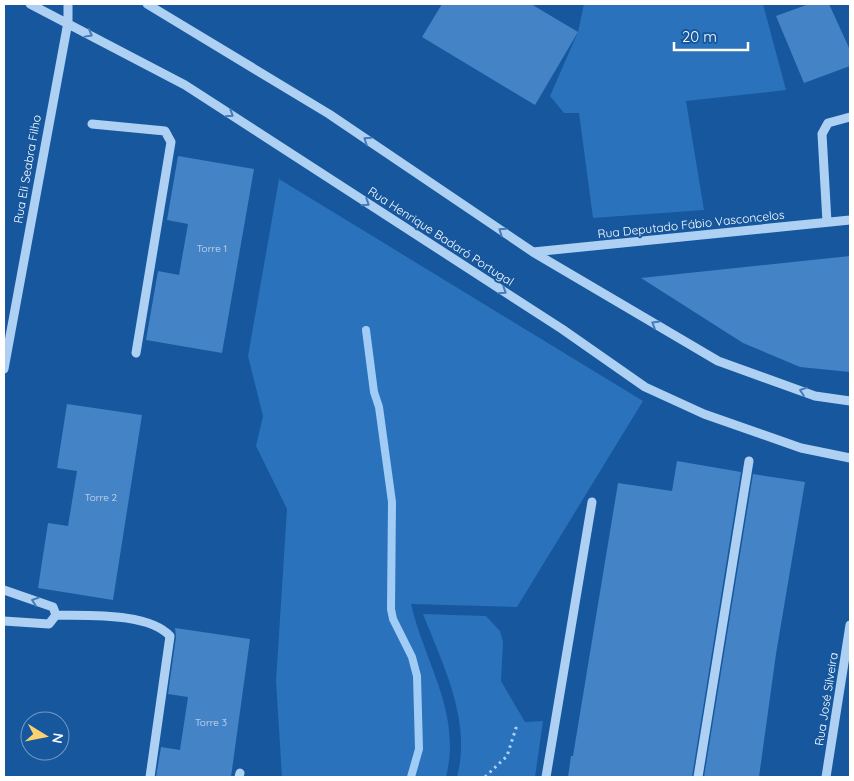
<svg xmlns="http://www.w3.org/2000/svg" width="854" height="781" font-family="Quicksand,sans-serif">
<style>
.green{fill:#2a72bb}
.lines{fill:none;stroke-linecap:round;stroke-linejoin:round}
.stream{stroke:#a1ccf5;stroke-width:8}
.building{fill:#4483c5}
.path{stroke:#aed0f3;stroke-width:3;stroke-dasharray:2.5 4;stroke-linecap:butt}
.minor{stroke:#aed0f3;stroke-width:9}
.oneway{stroke:#447bb8}
.labels{text-anchor:middle;dominant-baseline:central;stroke-width:4;stroke-linejoin:round;paint-order:stroke}
.number-label{font-size:10px;fill:#d0e0f0}
.street-label{font-size:12px;fill:#fff;stroke:#16579e}
</style>
<rect width="100%" height="100%" fill="#16579e"/>
<path class="green" d="M584,4h179l23,86 -100,11 18,109 -111,8 -14,-105h-15l-14,-17 28,-64z
M279,179l364,222 -126,206 -106,-3c14,60 51,109 35,173h-164l-6,-96 11,-172 -31,-63 7,-30 -15,-60z
M423,614l63,2 14,15 3,11 -2,39 24,41 18,-1 -8,56h-78c15,-56 -14,-112 -34,-163z"/>
<g class="lines">
<path class="stream" d="M366,330l8,62 5,15 13,95 -1,107 2,10 19,38 5,19 2,73 -8,28"/>
</g>
<path class="building" d="M442,4h89l47,28 -43,73 -113,-68z
M809,4h20l21,46v16l-46,17 -28,-67z
M178,156l76,13 -32,184 -76,-13 12,-69 21,4 9,-51 -21,-4z
M850,256v116l-50,-5 -57,-24 -102,-65z
M67,404l75,11 -29,185 -75,-12 10,-65 20,3 9,-55 -20,-3z
M677,461l64,11 -49,305h-124l3,-21h2l45,-273 54,8z
M753,474l52,8 -29,172 -17,123h-55z
M175,628l75,11 -19,138h-75l5,-30 19,3 8,-53 -20,-3 8,-57z"/>
<g class="lines">
<path class="path" d="M485,777l22,-21 10,-31"/>
<path class="minor" d="M30,4l155,81 377,244 83,58 59,27 97,34 49,10
M147,4l182,110 204,138 185,109 97,35 35,5
M92,124l73,7 6,11 -35,211
M827,222l-5,-88 6,-11 22,-6
M533,252l317,-32
M4,369l64,-347v-18
M4,590l49,17 3,8 -7,9 -45,-3
M56,615c31,1 92,-3 114,21l-20,141
M239,777l1,-4
M546,777l46,-275
M698,777l51,-316
M826,777l24,-152"/>
</g>
<defs><path id="oneway-chevron" d="M-2-3.5L2.5 0L-2 3.5" fill="none" stroke-width="1.6" stroke-linecap="round" stroke-linejoin="round" transform="scale(1.25)"/></defs>
<g class="oneway">
<use href="#oneway-chevron" transform="translate(89 34) rotate(29)"/>
<use href="#oneway-chevron" transform="translate(230 114) rotate(33)"/>
<use href="#oneway-chevron" transform="translate(367 140) rotate(-146)"/>
<use href="#oneway-chevron" transform="translate(366 203) rotate(33)"/>
<use href="#oneway-chevron" transform="translate(502 231) rotate(-146)"/>
<use href="#oneway-chevron" transform="translate(503 291) rotate(33)"/>
<use href="#oneway-chevron" transform="translate(655 324) rotate(-149)"/>
<use href="#oneway-chevron" transform="translate(803 391) rotate(-161)"/>
<use href="#oneway-chevron" transform="translate(35 601) rotate(-161)"/>
</g>
<g class="labels">
<g class="number-label">
<text x="212" y="248">Torre 1</text>
<text x="101" y="497">Torre 2</text>
<text x="211" y="722">Torre 3</text>
</g>
<g class="street-label">
<text transform="translate(27 169) rotate(-80)">Rua Eli Seabra Filho</text>
<text transform="translate(691 224) rotate(-6)">Rua Deputado Fábio Vasconcelos</text>
<text transform="translate(441 236) rotate(33)">Rua Henrique Badaró Portugal</text>
<text transform="translate(826 699) rotate(-81)">Rua José Silveira</text>
</g>
</g>
<rect width="854" height="781" fill="none" stroke="#ffffff" stroke-width="10"/>
<g transform="translate(45 736) rotate(100)"><circle r="24" fill="#16579e" stroke="#739ac5"/>
<path d="M0-4L9 19L0 12L-9 19Z" fill="#ffd070"/>
<text y="-8" font-size="14" font-weight="bold" text-anchor="middle" fill="#ffffff">N</text>
</g>
<path d="M674 42v8h74v-8" fill="none" stroke="#ffffff" stroke-width="2.5"/>
<text x="682" y="42" font-size="15" fill="#ffffff" stroke="#16579e" stroke-width="4" paint-order="stroke">20 m</text>
</svg>
